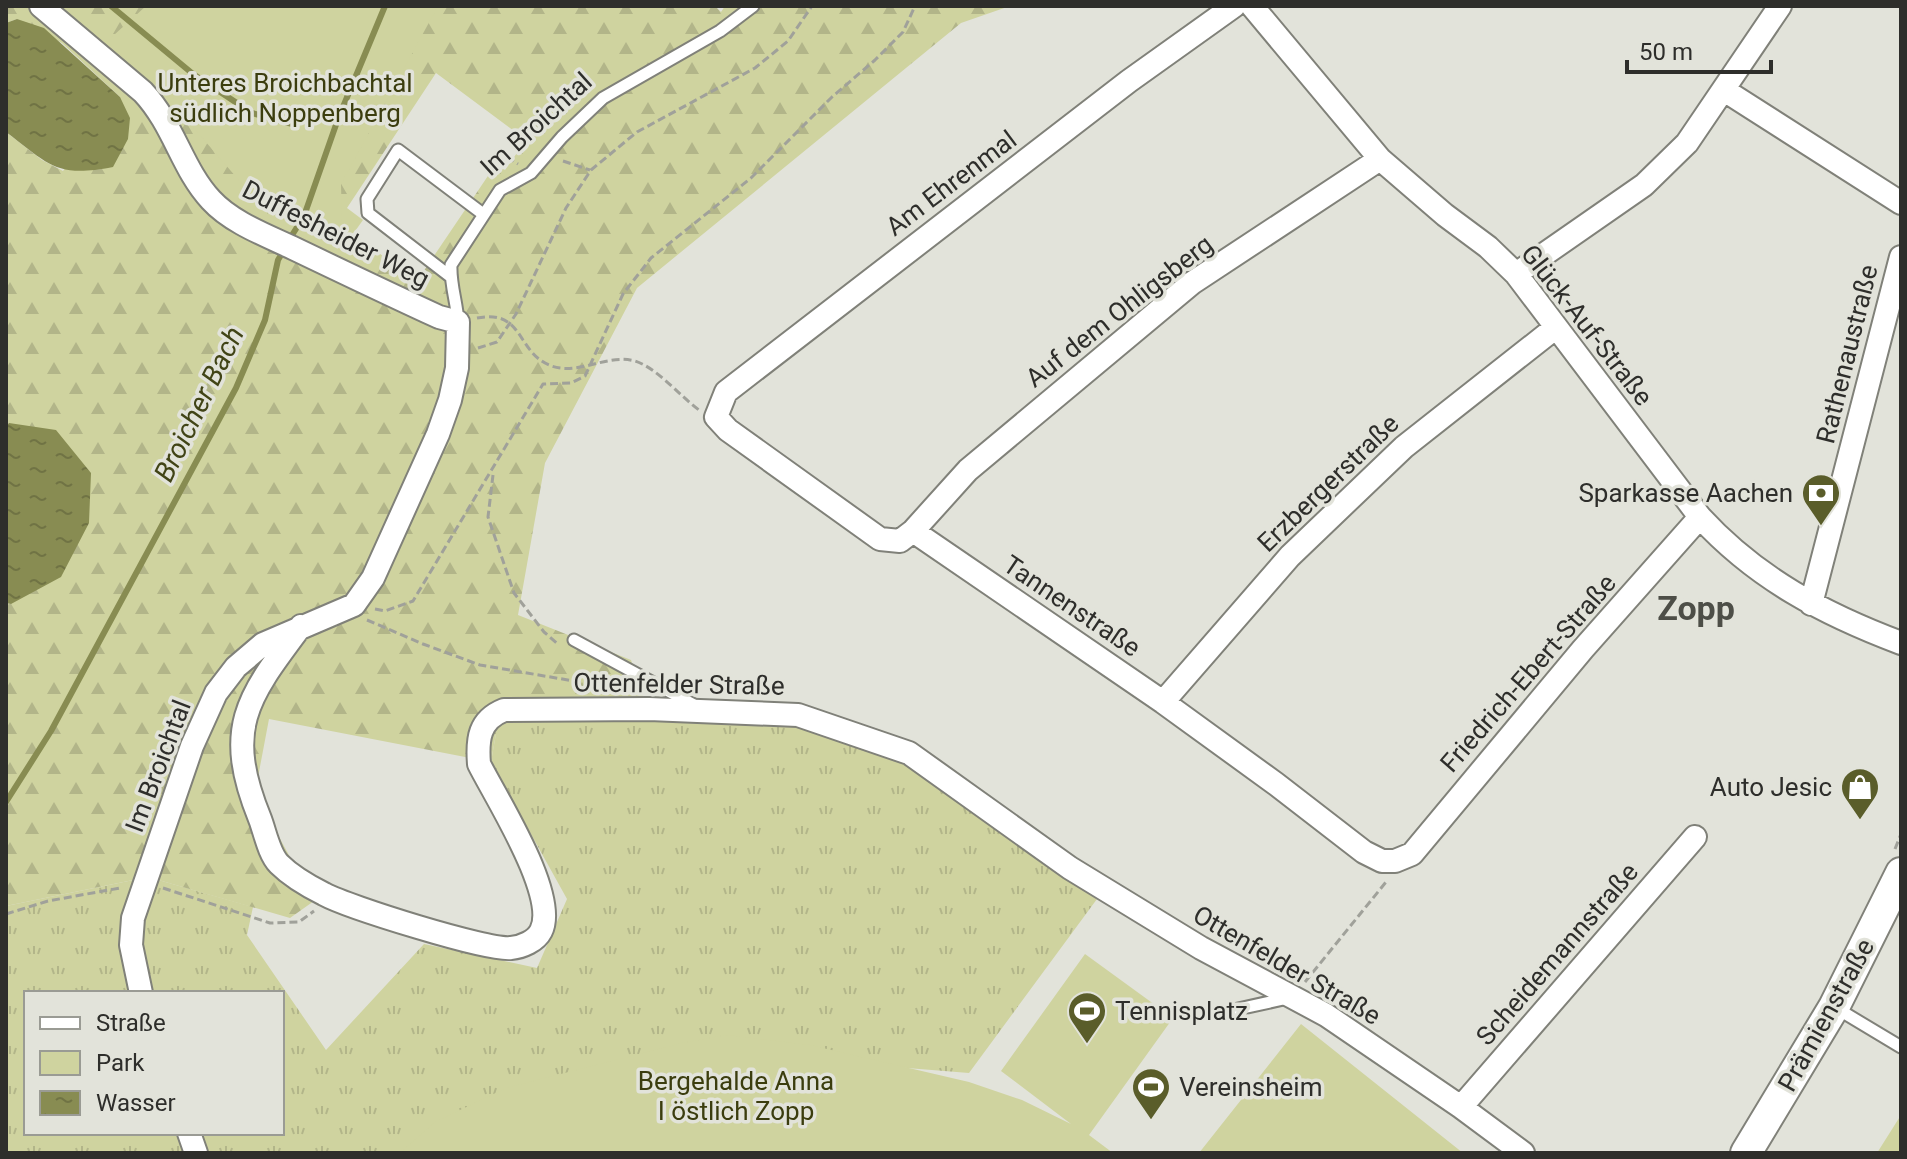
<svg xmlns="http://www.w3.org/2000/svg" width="1907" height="1159" font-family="Roboto,sans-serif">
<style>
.grass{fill:url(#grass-tufts);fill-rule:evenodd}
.forest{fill:url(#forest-firs);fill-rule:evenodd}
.park{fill:#cfd39f}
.water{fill:url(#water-ripples)}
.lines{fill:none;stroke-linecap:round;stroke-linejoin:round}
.stream{stroke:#888c52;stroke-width:6}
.service-casing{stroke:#808179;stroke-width:15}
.minor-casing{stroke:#808179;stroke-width:26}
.secondary-casing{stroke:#808179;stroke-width:34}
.path{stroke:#a0a19a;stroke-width:3;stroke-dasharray:8 4;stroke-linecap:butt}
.service{stroke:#fff;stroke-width:11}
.minor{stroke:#fff;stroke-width:22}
.secondary{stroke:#fff;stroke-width:30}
.labels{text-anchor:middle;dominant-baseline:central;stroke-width:7;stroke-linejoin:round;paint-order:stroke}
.park-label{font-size:26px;fill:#3b3d0e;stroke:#e2e3da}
.street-label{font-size:26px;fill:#2e2e2b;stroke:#e2e3da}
.poi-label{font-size:26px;fill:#2e2e2b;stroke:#e2e3da;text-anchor:end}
.water-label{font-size:28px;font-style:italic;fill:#414416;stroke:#e2e3da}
.district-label{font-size:34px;font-weight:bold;fill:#4d4e47;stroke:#e2e3da}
</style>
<defs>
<pattern id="grass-tufts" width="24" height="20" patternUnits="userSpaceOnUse" patternTransform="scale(2)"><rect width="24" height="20" fill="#cfd39f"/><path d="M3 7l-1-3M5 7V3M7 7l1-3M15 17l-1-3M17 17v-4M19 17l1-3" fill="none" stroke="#b2b589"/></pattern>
<pattern id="forest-firs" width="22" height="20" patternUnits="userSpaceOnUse" patternTransform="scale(2)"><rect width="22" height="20" fill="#cfd39f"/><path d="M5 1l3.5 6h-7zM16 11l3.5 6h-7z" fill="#b2b589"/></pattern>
<pattern id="water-ripples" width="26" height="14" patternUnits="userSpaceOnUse" patternTransform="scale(2)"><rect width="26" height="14" fill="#888c52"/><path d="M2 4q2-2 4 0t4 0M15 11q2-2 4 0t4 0" fill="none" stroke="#707344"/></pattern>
</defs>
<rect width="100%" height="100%" fill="#e2e3da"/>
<path class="grass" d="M650,718l145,6 110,37 192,138 -128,174 -149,-12 -406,92h-408v-247l142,-29 105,30 -6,28 79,115 98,-106 113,24 30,-69 -76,-137 7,-40zM26,993h256v140h-256z"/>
<path class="forest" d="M6,6h709l6,6 4,-6h285l-49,17 -324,265 -92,175 -27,152 113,45 19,58 -152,4 -7,40 -222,-43 -14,74 59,108 -24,17 -142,-41 -142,29v-303l5,1 -2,-181 -3,3v-294l36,28 21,11 57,-74 -58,-54 -45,-24 -11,4zM436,73l90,67 -21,30 -9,-6 -79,117 -64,-47 10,-14 -16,-12z"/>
<path class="park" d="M146,6h292l-97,178 2,76 -61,-30 -116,-134 -62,-52z
M1085,954l88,64 -84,117 24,18h-713l35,-31 71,-34 176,-45 44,-8 84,10 159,37 53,18 49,24 -70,-53z
M1301,1024l162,129h-264z
M1901,1115v38h-24z"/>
<path class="water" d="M17,19l27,9 76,69 10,21 -2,21 -15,28c-57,11 -63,-2 -107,-35v-109z
M9,423l47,7 35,43 -2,50 -28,54 -50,27 -5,-1v-177z"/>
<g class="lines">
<path class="stream" d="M111,6l82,68 59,39 44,12
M289,240l15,-24 34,-97 47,-113
M6,802l45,-71 185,-343 29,-68 13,-60 6,-10"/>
<g class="service-casing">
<path id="service" d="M451,277l-83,-64 -1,-14 31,-49 85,64
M458,322c-1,-19 -8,-38 -7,-57l49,-75 31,-17 31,-36 41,-39 117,-67 33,-25
M574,640l122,66
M1836,1008l65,39
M1229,1011l59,-13"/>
</g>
<g class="minor-casing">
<path id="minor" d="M41,6l102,86c31,33 39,77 68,108 21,23 57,36 84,49 48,23 96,46 144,68l19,5 -1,46 -7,32 -12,34 -65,144 -19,27 -91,39 -27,23 -20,26 -24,53 -59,172 -2,27 10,48
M1234,6l-105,75 -403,311 -10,25 12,13 152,109 20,2 13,-10 250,171 113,82 88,68 18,9h13l17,-7 171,-205 117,-132
M1252,6l128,153 65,56 43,32 28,27 184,243c57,62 124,97 201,126
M1724,90l177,113
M1516,274l128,-89 43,-42 93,-137
M913,531l55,-61 224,-187 188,-124
M1811,604l90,-347
M301,626c-54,72 -78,102 -41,193 5,13 9,35 19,45 11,11 31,23 45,30 24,13 164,57 187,54 11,-1 25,-7 30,-17 18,-35 -45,-133 -62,-167 -2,-25 0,-44 25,-54l145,-1 149,6 111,38 161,115 131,80 125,67 135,92 62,46
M1163,702l127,-146 114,-109 151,-119
M1461,1107l234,-270
M189,1133l7,20"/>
</g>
<g class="secondary-casing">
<path id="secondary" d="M1746,1153l88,-146 67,-134"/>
</g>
<path class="path" d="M507,157l11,7
M563,161l27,9
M477,318c47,-9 39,33 72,47 28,12 58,-12 86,-4 22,7 45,35 64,49
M478,348l19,-6 19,-28 50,-106 25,-38 46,-38 118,-64 33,-27 24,-35
M493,475l-5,42 26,76 30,39 15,13
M375,609l10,2 28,-10 130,-217 28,-1 14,-7 38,-82 28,-36 100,-80 81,-81 43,-37 28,-28 12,-26
M367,620l56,24 57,21 129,22
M1895,849l6,-15
M163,888l107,35 29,-1 15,-11
M6,914l42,-13 72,-13
M1305,982l81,-100"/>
<use href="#service" class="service"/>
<use href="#minor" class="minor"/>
<use href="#secondary" class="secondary"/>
</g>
<defs>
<g id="bank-pin" transform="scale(2)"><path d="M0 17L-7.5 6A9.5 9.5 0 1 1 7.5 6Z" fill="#5a5d2a" stroke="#e2e3da"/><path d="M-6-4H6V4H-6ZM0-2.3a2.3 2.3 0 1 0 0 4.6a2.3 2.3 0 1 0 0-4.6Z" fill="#fff"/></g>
<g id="shop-pin" transform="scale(2)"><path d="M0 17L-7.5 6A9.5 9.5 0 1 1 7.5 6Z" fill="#5a5d2a" stroke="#e2e3da"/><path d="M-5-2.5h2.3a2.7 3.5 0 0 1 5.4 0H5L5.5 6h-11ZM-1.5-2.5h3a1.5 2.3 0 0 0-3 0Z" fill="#fff"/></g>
<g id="stadium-pin" transform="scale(2)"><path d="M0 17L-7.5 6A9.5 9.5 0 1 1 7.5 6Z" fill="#5a5d2a" stroke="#e2e3da"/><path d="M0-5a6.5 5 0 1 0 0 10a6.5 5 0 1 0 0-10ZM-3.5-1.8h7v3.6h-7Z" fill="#fff"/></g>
</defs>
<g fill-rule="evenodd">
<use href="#bank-pin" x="1821" y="493"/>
<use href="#shop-pin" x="1860" y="787"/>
<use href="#stadium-pin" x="1087" y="1011"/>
<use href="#stadium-pin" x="1151" y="1087"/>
</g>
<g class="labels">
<g class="park-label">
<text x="285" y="83">Unteres Broichbachtal<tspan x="285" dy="30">südlich Noppenberg</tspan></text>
<text x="736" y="1081">Bergehalde Anna<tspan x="736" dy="30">I östlich Zopp</tspan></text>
</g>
<g class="street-label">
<text transform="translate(536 124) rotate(-42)">Im Broichtal</text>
<text transform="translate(951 183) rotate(-37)">Am Ehrenmal</text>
<text transform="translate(336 234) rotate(27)">Duffesheider Weg</text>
<text transform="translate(1119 311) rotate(-38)">Auf dem Ohligsberg</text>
<text transform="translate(1587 325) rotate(52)">Glück-Auf-Straße</text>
<text transform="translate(1847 354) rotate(-76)">Rathenaustraße</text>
<text transform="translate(1328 483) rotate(-44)">Erzbergerstraße</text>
<text transform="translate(1072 606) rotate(34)">Tannenstraße</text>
<text transform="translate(1528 673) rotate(-49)">Friedrich-Ebert-Straße</text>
<text transform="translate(679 684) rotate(1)">Ottenfelder Straße</text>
<text transform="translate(158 766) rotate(-69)">Im Broichtal</text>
<text transform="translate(1557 954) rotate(-49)">Scheidemannstraße</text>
<text transform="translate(1287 965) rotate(30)">Ottenfelder Straße</text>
<text transform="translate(1826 1015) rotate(-61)">Prämienstraße</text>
</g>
<g class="poi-label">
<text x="1793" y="493">Sparkasse Aachen</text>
<text x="1832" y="787">Auto Jesic</text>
<text x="1115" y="1011" text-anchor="start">Tennisplatz</text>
<text x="1179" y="1087" text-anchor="start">Vereinsheim</text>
</g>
<g class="water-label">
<text transform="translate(199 404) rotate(-64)">Broicher Bach</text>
</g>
<g class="district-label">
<text x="1696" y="608">Zopp</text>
</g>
</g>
<rect width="1907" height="1159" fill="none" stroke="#2e2e2b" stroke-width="16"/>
<rect x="24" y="991" width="260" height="144" fill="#e2e3da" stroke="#9a9b94" stroke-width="2"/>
<rect x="40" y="1017" width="40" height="12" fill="#ffffff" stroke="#9a9b94" stroke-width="2"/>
<text x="96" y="1031" font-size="24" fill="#2e2e2b">Straße</text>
<rect x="40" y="1051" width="40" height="24" fill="#cfd39f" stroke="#9a9b94" stroke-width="2"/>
<text x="96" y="1071" font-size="24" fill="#2e2e2b">Park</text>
<rect x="40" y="1091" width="40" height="24" fill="url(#water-ripples)" stroke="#9a9b94" stroke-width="2"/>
<text x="96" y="1111" font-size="24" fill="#2e2e2b">Wasser</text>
<path d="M1627 60v12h144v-12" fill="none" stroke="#2e2e2b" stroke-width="4"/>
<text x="1639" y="60" font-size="24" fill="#2e2e2b" stroke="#e2e3da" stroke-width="6" paint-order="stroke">50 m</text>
</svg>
